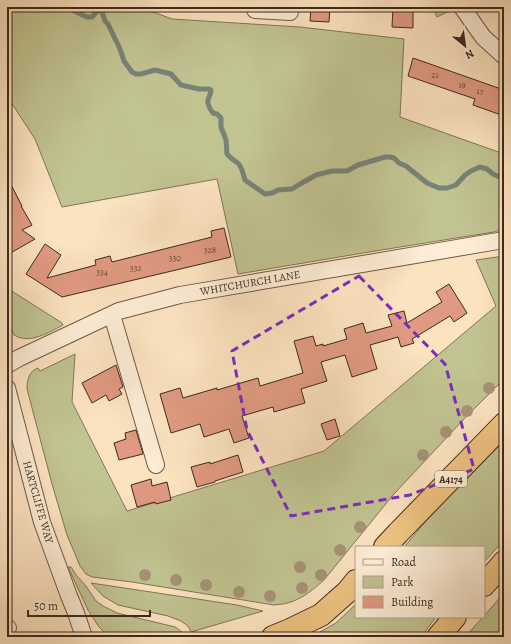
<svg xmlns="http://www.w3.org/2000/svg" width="511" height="644" font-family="Alegreya,serif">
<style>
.green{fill:#c1c391;stroke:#807656}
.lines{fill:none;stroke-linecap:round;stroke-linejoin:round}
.stream{stroke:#788277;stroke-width:5}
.building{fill:#e09a81;stroke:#3e291c}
.minor-casing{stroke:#6e5845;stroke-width:18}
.highway-casing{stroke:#3e291c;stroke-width:24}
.minor{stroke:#fdedd6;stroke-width:16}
.highway{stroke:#eec280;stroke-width:22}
.tree{fill:#a69276}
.marked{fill:none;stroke:#7b2cbf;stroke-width:3;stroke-dasharray:8 5;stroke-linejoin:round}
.labels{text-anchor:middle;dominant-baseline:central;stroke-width:3.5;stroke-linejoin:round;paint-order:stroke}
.number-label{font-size:9px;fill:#664535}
.shield{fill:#fdedd6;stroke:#776454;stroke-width:1}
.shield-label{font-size:10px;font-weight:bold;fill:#3e291c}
.street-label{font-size:11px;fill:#3e291c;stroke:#fdedd6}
</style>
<rect width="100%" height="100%" fill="#fce3c0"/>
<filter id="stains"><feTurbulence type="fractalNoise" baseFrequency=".005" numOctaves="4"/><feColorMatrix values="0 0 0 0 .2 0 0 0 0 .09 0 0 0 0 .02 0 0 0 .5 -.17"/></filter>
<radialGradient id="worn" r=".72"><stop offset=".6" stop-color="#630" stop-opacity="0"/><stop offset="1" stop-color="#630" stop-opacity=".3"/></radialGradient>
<path class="green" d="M7,7h133l32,12 128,8 104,12 -4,78 104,37v75l-10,3 -119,19 -137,23 -21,-95 -155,28 -27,-68 -28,-43z
M433,7h14l2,4 -12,6z
M504,256v123l-41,41 -70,75 -69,85c-16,14 -28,24 -50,25l-142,-23 -40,-5 -6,-3 -6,-8 -13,-31 -15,-51 -25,-95c0,-9 2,-18 11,-21l2,3 35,-17 -3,48 55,109 197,-60 172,-145 -20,-46z
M7,288l55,35 1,2c-14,7 -33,20 -49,10l-7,-20z
M504,441v99l-20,22v-15h-80l39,-46z
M68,567h3l5,8 10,11 10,15 7,5 14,7 58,14c4,2 8,5 9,10h-75l-10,-10 -11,-17z
M91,583l146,22 26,6 -72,21 -3,-6 -7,-5 -13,-5 -50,-11 -15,-9z
M504,593v44h-39l18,-20h1v-1z
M356,604v13h80l-15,20h-110l25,-14z"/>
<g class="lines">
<path class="stream" d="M66,7l21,10h5l6,-7 4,2 3,9 3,3 12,25 4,12 8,11 4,2h5l14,-4 16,4 10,11 18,4h10l2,1c0,4 -2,6 -3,10 -1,4 2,9 5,13l4,1 4,4v9l5,13 1,14 4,4 8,6 3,6 3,10 20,14 7,-1 6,-3 14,-1 8,-5 16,-9 16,-4h15l11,-6 27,-8h5l4,1 5,5 7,3 21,17 12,5h8l9,-3 9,-10 6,-4 9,-4 7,2 6,5 11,5"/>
</g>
<path class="building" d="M311,7h19l-1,15 -19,-1z
M393,7h20v21l-21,-1z
M413,58l91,32v26l-31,-11 2,-6 -67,-23z
M7,177l15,29h-1l11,19 -10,5 13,9 -28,16z
M224,228l7,29 -169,40 -36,-23 19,-30 16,11 -14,23 49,-13 -1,-5 15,-4 2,6 100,-25 -1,-6z
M449,284l18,29 -13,9 -4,-6 -38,23 2,4 -13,4 -3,-10 -28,8 7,24 -25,8 -7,-22 -24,7 6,19 -26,8 4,14 -31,9 -1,-5 -31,9 7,22 -15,5 -5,-14 -25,8 -4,-13 -29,9 -11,-39 20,-6 3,10 34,-10v2l41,-12 2,8 43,-13 -9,-32 19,-5 3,10 7,-2v2l24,-7 -3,-10 19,-6 3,10 26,-7 -4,-11 16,-4 3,12 35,-21 -6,-10z
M116,365l7,22 -4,2 3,5 -13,7 -3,-6 -14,8 -10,-20z
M335,419l5,17 -13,4 -6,-16z
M136,430l7,24 -24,6 -5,-17 12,-4 -1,-6z
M238,455l5,17 -28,9v1l-18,5 -6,-20 19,-5v2z
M151,479l1,7 15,-4 4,18 -15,4 -1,-2 -18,5 -6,-22z"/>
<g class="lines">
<g class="minor-casing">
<path id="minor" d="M462,7l21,30 21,19
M255,10l35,2
M112,315l44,150
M7,365l12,-7 100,-47 61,-16 324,-55
M7,388l35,134 27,74 7,17 8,24
M7,628h1"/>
</g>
<g class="highway-casing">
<path id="highway" d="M385,547l13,-14 106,-109
M484,585l20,-23
M273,637l17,-7 31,-15 26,-23 9,-11
M438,637l17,-20"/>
</g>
<use href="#minor" class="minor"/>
<use href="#highway" class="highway"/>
</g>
<g class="tree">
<circle cx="489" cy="388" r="6"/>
<circle cx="467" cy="411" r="6"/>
<circle cx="446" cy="432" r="6"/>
<circle cx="423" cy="455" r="6"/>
<circle cx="360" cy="527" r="6"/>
<circle cx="340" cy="550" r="6"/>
<circle cx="300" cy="567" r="6"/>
<circle cx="145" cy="575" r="6"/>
<circle cx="321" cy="575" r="6"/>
<circle cx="176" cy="580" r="6"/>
<circle cx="206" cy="585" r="6"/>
<circle cx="302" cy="588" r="6"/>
<circle cx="239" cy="592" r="6"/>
<circle cx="270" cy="596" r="6"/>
</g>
<path class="marked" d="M359,276l86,88 29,105 -64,26 -119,21 -44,-86 -15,-79z"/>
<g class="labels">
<g class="number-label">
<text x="435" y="75">21</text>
<text x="462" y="85">19</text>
<text x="480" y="91">17</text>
<text x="210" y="250">328</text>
<text x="175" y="258">330</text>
<text x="136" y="268">332</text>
<text x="102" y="272">334</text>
</g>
<rect class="shield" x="435" y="471" width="32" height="16" rx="3"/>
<g class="shield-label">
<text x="451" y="479">A4174</text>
</g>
<g class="street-label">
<text transform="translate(250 283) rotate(-10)">WHITCHURCH LANE</text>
<text transform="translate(38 502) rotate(74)">HARTCLIFFE WAY</text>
</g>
</g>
<rect width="511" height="644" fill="none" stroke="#fce3c0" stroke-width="24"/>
<rect x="8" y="8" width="495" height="628" fill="none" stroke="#3e291c" stroke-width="2"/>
<rect x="12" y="12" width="487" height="620" fill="none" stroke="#3e291c"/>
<rect x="355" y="546" width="130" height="72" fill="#fdedd6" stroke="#b19f8c"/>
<rect x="363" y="559" width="20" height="6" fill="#fdedd6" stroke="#b19f8c"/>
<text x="391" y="566" font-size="12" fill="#3e291c">Road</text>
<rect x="363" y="576" width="20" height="12" fill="#c1c391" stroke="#b19f8c"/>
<text x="391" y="586" font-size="12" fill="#3e291c">Park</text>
<rect x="363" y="596" width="20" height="12" fill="#e09a81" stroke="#b19f8c"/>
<text x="391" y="606" font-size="12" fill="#3e291c">Building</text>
<g transform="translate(465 46) rotate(151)" stroke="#fdedd6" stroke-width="3" paint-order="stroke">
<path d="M0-3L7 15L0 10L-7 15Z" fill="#3e291c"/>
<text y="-6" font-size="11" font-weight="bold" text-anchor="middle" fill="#3e291c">N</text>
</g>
<path d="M28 610v6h122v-6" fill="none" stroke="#3e291c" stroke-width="2"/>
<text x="34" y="610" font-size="12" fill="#3e291c" stroke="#fdedd6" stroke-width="3" paint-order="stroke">50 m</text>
<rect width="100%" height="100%" filter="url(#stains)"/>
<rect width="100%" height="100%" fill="url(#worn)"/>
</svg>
